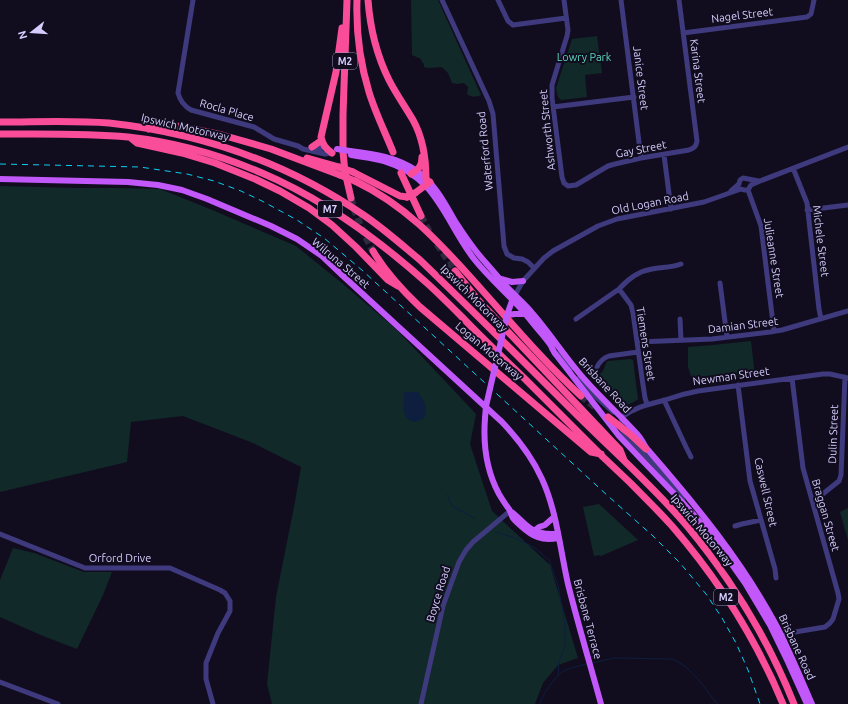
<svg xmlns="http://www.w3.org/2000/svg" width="848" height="704" font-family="Ubuntu,sans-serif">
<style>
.green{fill:#112929}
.water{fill:#0d1e3f}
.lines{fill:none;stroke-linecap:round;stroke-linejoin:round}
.stream{stroke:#0d1e3f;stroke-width:1}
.highway-tunnel{stroke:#2e2a40;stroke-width:7;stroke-dasharray:7 3.5;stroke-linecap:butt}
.minor{stroke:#3e3a7d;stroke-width:5}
.major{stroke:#c258f9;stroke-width:6}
.highway{stroke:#f94d9a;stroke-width:7}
.rail{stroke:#08d1ee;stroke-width:1;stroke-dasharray:6 5;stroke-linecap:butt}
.major-bridge{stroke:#c258f9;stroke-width:6}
.highway-bridge{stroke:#f94d9a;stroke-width:7}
.labels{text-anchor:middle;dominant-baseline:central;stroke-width:4;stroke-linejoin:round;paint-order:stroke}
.shield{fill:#110d1f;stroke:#9a93ba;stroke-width:1}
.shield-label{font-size:10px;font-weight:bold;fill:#d4cdfd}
.street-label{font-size:11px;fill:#d4cdfd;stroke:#110d1f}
.park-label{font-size:11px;fill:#5cdabe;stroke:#110d1f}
</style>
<rect width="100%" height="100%" fill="#110d1f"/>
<path class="green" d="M411,0h27l43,95c-5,2 -9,3 -14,-1l1,-7 -4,-4 -7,1 -5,-1 -4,-10 -6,-6c-6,0 -12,2 -18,0v-3l-2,-2 -1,-3 -9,-4z
M597,36l5,37 -17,2 2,22 -26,3c-4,-3 -4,-7 -5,-12l16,-49z
M0,186l78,2h39l43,1 50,20 86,37 47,38 53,45 80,85 -6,30 22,67 58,54 28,93 -20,7 -15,18 -8,21h-263l-5,-20 9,-87 18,-90 7,-40 -48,-24 -70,-27 -52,6 -4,40 -127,30z
M751,341l4,35 -61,9 -6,-18v-20l25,-2z
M630,359l3,1 5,39c-6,5 -16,9 -22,4l-22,-23 9,-9 3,-8 2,-2z
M599,504l38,35 1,1 -37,16 -2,-1 -5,1 -11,-49z
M848,508v32l-8,-28z
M13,548l21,5 50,19h28l-9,23 -26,54 -34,-13 -43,-19v-37z"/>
<path class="water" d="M405,392h13c4,6 9,13 8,20 0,11 -18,13 -21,3 -2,-6 -1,-15 -1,-22z"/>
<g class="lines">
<path class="stream" d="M447,495l5,11 22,12
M495,532l21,6 19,10 14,12 9,26 7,38v23l-6,14 -1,15
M592,663l22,-5 58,1c20,8 33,29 45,45
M540,704c2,-9 15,-27 22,-32 5,-4 18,-6 25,-8"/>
<path class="highway-tunnel" d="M351,198c5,19 13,36 22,53
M421,216l9,17
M437,244l18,27
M581,396l15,12"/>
<path class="minor" d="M193,0l-15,93c2,8 6,13 13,17l63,17 20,12 24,7 5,3 22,5 7,-1
M442,0l47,101 4,13 11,132 3,8 7,4 8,1 6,3 6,6
M498,0l10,21 5,4 53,-7
M564,0l4,30 -1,6 -15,49v13l10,79 2,6 4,3 8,-1 32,-19 7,-2 26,-6 48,-8c5,-2 7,-3 8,-9l-18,-141
M621,0l20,158
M683,33l124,-16 4,-3 3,-14
M553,107l81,-10
M311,147l15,1
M664,155l7,54
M793,168l14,35 12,106 2,10
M748,190l13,36 13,105
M731,191l8,-7 1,-4 3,-2 16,3
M807,210l41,-5
M720,283l7,54
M619,289l12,16 2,8 9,65 3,20 2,6
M515,295l8,-14 21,-23 9,-7 45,-25 19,-7 87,-17 37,-13 3,1h4l3,-5 9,-4 88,-34
M576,319l43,-30c9,-10 20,-18 33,-20 10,-2 19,-1 29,-5
M680,319l1,21
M638,342l74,-3 58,-7 12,-2 66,-19
M558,354l14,14
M597,367c3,-6 6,-9 12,-11l29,-4
M579,378l17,19 17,15
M738,385l12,96 25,88 1,9
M664,400l22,47 5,10
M622,417c16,-11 25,-12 43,-17 11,-4 22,-7 33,-9l125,-17h7l18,4
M622,417l-1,10 3,8 17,16 17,18 24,28 1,5
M812,500l7,-3 20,-16 2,-6 4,-98
M735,526l7,-2 19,-4
M0,534l85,34h85l50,22 5,3 5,8v10l-12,22 -12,30v16l7,25
M780,637l9,-4 36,-6 5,-4 3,-4 6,-20 -1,-6 -35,-125 -11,-90
M0,682l58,22
M421,704l22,-98 16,-44 7,-12 7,-8 37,-31"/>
<path class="major" d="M350,151c24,3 47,6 67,20 18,13 27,31 38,50 9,14 19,29 31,42 6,7 13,15 19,22 9,10 20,19 28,29 19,22 34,46 53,67 17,19 35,35 52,54 4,4 6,11 10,15 47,54 93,110 127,173 14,26 25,54 37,81
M351,155c11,2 22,3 33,6 54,16 60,59 90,98 15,19 33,34 48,51 7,8 13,16 20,24 3,4 7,8 9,12 2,4 3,7 6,10l62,80 64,67 26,29 17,24 19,27 25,42 18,37 19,42
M0,179l128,3 30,3 24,5 25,9 64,27 26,13 25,17 20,19 160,147c16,17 30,35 40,57 15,33 18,70 26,105 10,40 22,80 33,120
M501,279l11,3 11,-1
M507,315l6,-17
M507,315l8,-1h10
M485,418c-2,26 1,52 14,76 3,5 6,10 10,15 2,3 2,6 4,9 2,3 6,6 8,8 12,11 21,15 37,12
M510,511c10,6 16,18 28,21 6,2 13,2 19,2
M534,531l5,-4 6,-2 9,-8"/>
<path class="highway" d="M347,0l-4,115v37l2,20 6,26
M357,0c-1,30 3,63 12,92 6,20 16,40 24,60
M368,0c2,27 9,56 21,80 7,14 16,26 24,40 10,18 13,38 13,59
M0,122c36,0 73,-2 109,1 92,10 180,41 256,93 19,13 37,29 55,44 52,50 103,101 154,152 38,38 79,74 113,114 45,54 81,113 107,178
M149,129l11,-5 23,3 39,8 49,14 69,26
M0,134c43,0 86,-1 128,3 46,5 92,18 134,36 61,26 116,66 166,111 11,10 22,21 33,32 20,21 41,41 62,61 27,27 53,53 80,80 24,22 47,45 69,69 46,53 84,113 111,178
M131,138l6,5 45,10 33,10 40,16 25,12 29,17 23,17 24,22 32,33 10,6
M312,147l10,-7
M332,153c-6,-4 -10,-9 -11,-16l15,-65 6,-44
M307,158l32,9
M353,172l47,24 7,1
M401,173l20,43
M411,174c8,-5 11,-8 11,-17
M355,181c50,24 82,59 118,99 35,39 69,80 108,116
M415,193l15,-11
M373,251c13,22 29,39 47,56l171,145 10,2
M455,271l22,28 143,151 4,10
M608,417l22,17 16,15"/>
<path class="rail" d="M0,164l140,3 47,7 27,7 27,10 21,10 35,19 27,18 39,33 245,225 45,40 27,27 26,31 16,24 14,25 12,27 12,34"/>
<path class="major-bridge" d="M337,149l13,2
M485,418l1,-12 21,-91"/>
<path class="highway-bridge" d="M339,167l14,5
M340,175l15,6
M407,197l8,-4"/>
</g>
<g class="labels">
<g class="shield">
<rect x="333" y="53" width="24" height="16" rx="3"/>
<rect x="318" y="201" width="24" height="16" rx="3"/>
<rect x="714" y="589" width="24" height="16" rx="3"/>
</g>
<g class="shield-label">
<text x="345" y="61">M2</text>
<text x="330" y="209">M7</text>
<text x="726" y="597">M2</text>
</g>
<g class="street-label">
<text transform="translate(742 15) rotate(-7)">Nagel Street</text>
<text transform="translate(698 71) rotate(83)">Karina Street</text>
<text transform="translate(641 78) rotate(83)">Janice Street</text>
<text transform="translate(227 110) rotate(16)">Rocla Place</text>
<text transform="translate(185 127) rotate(13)">Ipswich Motorway</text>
<text transform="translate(547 130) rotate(-96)">Ashworth Street</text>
<text transform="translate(641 149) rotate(-11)">Gay Street</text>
<text transform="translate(485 151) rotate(-96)">Waterford Road</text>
<text transform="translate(650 203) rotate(-11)">Old Logan Road</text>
<text transform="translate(821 241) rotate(83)">Michele Street</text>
<text transform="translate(774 258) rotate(81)">Julieanne Street</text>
<text transform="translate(341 263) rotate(40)">Wilruna Street</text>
<text transform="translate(474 298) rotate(45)">Ipswich Motorway</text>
<text transform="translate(743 325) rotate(-7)">Damian Street</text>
<text transform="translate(646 344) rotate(81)">Tiemens Street</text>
<text transform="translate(489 351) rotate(40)">Logan Motorway</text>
<text transform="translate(731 376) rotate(-8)">Newman Street</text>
<text transform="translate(605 385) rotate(47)">Brisbane Road</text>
<text transform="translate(833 434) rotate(-88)">Dulin Street</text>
<text transform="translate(766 492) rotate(77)">Caswell Street</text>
<text transform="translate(826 515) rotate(74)">Braggan Street</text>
<text transform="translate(702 530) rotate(50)">Ipswich Motorway</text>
<text x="120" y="558">Orford Drive</text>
<text transform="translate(438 594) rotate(-73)">Boyce Road</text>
<text transform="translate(588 619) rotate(75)">Brisbane Terrace</text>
<text transform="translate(797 647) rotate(65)">Brisbane Road</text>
</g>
<g class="park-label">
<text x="584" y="57">Lowry Park</text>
</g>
</g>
<g transform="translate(32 32) rotate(253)" stroke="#110d1f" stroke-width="3" paint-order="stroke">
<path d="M0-3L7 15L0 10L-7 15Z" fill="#d4cdfd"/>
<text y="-6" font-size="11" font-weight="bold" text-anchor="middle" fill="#d4cdfd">N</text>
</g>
</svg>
